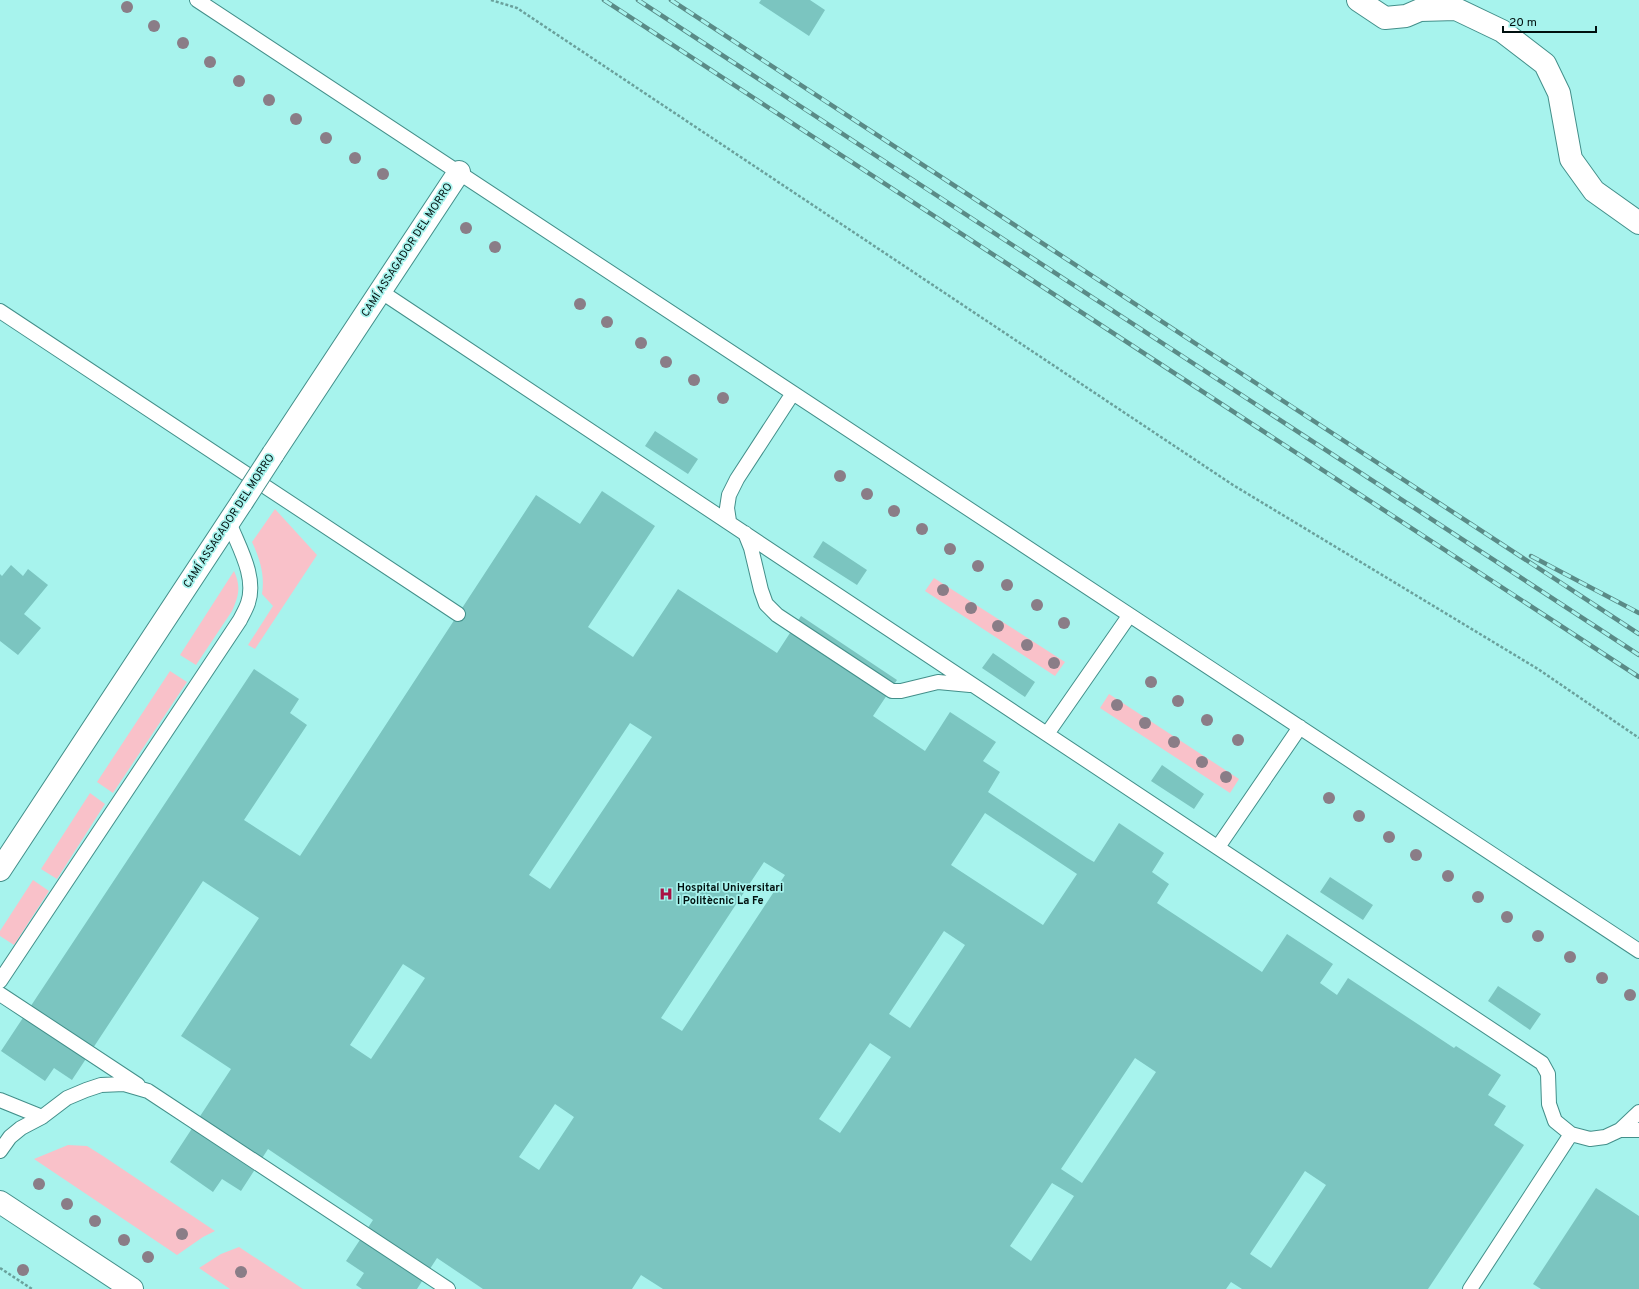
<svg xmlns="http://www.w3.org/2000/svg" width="1639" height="1289" font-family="Overpass,sans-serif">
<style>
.green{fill:#f9c1c9}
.building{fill:#7bc5c0;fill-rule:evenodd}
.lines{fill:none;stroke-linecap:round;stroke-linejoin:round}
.service-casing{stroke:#438f8a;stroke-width:16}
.minor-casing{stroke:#438f8a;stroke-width:24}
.path{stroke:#6aa19c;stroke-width:2.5;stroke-dasharray:3 2;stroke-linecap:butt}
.service{stroke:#fff;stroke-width:14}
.minor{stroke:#fff;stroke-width:22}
.rail-casing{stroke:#5a8b87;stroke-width:4.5}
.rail{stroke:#a7f3ed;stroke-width:3;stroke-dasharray:9;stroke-linecap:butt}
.minor-bridge-casing{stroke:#438f8a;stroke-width:24;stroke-linecap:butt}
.minor-bridge{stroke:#fff;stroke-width:22}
.tree{fill:#8a7d87}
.labels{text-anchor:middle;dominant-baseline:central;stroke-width:3.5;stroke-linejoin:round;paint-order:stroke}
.street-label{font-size:11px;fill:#00100f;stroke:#a7f3ed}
.poi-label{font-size:11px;font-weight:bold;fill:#00100f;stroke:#a7f3ed;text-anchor:start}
</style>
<rect width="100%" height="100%" fill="#a7f3ed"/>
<path class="green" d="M275,509l42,46 -62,94 -7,-4 25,-39 -11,-12c3,-19 -2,-35 -10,-52z
M234,571c7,15 5,25 -2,40l-36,54 -16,-10z
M934,578l131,84 -10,14 -130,-85z
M170,671l17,11 -74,111 -16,-11z
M1109,694l130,85 -9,14 -130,-85z
M90,793l15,11 -48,75 -16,-10z
M33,880l16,11 -35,54 -14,-9v-5z
M68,1145l19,1 16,10 112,75 -12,6 -26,18 -143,-96z
M239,1247l64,42h-73l-31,-21 22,-14z"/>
<path class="building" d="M761,0h49l15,10 -16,26 -50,-33z
M655,431l43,28 -10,15 -43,-28z
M602,491l53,35 -67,101 45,30 45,-68 99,64 24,-37 96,64 -24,36 52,35 25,-39 46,30 -13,19 17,11 -12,20 99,66 7,4 25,-39 45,30 -12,19 17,12 -12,19 105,69 25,-38 46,30 -13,19 17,12 11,-17 106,70 2,-2 45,29 -13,20 18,11 -12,19 30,20 -96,144h-186l-11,-7 -5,7h-563l-22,-14 -9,14h-149l-46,-31 -20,31h-55l-6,-4 8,-12 -18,-12 27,-41 -105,-71 -27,42 -19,-12 -9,13 -43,-30 61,-93 -50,-33 78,-118 -56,-37 -131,199 -18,-12 -9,13 -44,-30 253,-382 45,30 -9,14 17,12 -63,95 56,36 236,-361 44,29zM630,723l22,14 -102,152 -21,-14zM985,813l92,61 -34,51 -92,-60zM764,862l21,13 -103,156 -21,-13zM944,931l21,14 -55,83 -21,-14zM403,964l22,14 -54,81 -21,-14zM870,1043l21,14 -51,76 -21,-14zM1135,1058l21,14 -74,111 -21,-14zM555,1104l19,13 -35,53 -20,-13zM1305,1171l21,14 -55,83 -21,-14zM1052,1183l22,13 -43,65 -21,-15z
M823,541l44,29 -10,15 -44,-28z
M11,565l12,11 5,-7 20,16 -24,29 17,14 -23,27 -18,-14v-67l2,2z
M993,653l42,29 -10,15 -43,-29z
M1162,765l42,29 -10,15 -43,-28z
M1330,877l43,28 -10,15 -43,-28z
M1498,986l43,28 -11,16 -42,-29z
M1596,1188l43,28v73h-98l-8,-5z"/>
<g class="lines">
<g class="service-casing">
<path id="service" d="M197,0l1442,951
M380,291l1162,772 6,11 1,30 6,17 16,13 19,5 15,-2 15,-7 19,-18
M0,311l458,303
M729,521l-2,-13 2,-13 8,-16 56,-86
M745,533l6,15 10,42 5,14 11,11 115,76h9l37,-9 32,3
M1047,734l82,-118
M1218,847l82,-120
M0,981l240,-361c3,-6 6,-11 8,-17 9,-27 -10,-57 -19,-81
M0,994l138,91
M0,1100l42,17
M1620,1130h19
M0,1151l10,-14 11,-9 21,-11 25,-19 19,-8 15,-5 23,-1 24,7 300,198
M1470,1289l101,-155"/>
</g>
<g class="minor-casing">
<path id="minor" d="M1358,0l27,18 21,-2 14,-6 36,-1 46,22 43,33 14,29 12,66 23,32 45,32
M273,454l186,-282
M0,870l242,-368
M0,1202l132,87"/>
</g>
<path class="path" d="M491,0l26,8 716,477 305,184 101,69
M0,1268l32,21"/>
<use href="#service" class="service"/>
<use href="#minor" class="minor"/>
<g class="rail-casing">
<path id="rail" d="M604,0l1035,677
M638,0l1001,655
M671,0l968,634
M1531,556l108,57"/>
</g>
<use href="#rail" class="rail"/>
<g class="minor-bridge-casing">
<path id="minor-bridge" d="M242,502l31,-48"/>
</g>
<use href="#minor-bridge" class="minor-bridge"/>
</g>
<g class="tree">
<circle cx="127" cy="7" r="6"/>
<circle cx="154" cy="26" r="6"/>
<circle cx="183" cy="43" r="6"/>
<circle cx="210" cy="62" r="6"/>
<circle cx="239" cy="81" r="6"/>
<circle cx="269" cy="100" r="6"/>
<circle cx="296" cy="119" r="6"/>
<circle cx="326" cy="138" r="6"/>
<circle cx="355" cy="158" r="6"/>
<circle cx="383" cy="174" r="6"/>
<circle cx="466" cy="228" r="6"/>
<circle cx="495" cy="247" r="6"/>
<circle cx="580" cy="304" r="6"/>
<circle cx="607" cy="322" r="6"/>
<circle cx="641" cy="343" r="6"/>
<circle cx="666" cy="362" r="6"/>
<circle cx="694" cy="380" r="6"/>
<circle cx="723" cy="398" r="6"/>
<circle cx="840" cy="476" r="6"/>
<circle cx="867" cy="494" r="6"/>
<circle cx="894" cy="511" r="6"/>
<circle cx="922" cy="529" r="6"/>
<circle cx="950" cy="549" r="6"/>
<circle cx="978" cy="566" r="6"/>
<circle cx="1007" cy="585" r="6"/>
<circle cx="943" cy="590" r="6"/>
<circle cx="1037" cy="605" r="6"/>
<circle cx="971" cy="608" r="6"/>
<circle cx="1064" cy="623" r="6"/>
<circle cx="998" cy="626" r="6"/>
<circle cx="1027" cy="645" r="6"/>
<circle cx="1054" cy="663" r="6"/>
<circle cx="1151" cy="682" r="6"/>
<circle cx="1178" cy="701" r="6"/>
<circle cx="1117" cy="705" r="6"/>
<circle cx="1207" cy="720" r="6"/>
<circle cx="1145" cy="723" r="6"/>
<circle cx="1238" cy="740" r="6"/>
<circle cx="1174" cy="742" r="6"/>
<circle cx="1202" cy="762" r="6"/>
<circle cx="1226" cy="777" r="6"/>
<circle cx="1329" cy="798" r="6"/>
<circle cx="1359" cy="816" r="6"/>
<circle cx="1389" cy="837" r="6"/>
<circle cx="1416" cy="855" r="6"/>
<circle cx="1448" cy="876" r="6"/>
<circle cx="1478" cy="897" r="6"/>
<circle cx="1507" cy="917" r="6"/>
<circle cx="1538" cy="936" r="6"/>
<circle cx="1570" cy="957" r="6"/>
<circle cx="1602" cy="978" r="6"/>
<circle cx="1630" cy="995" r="6"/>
<circle cx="39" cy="1184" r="6"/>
<circle cx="67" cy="1204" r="6"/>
<circle cx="95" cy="1221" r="6"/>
<circle cx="182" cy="1234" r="6"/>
<circle cx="124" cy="1240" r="6"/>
<circle cx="148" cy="1257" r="6"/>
<circle cx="23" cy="1270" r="6"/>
<circle cx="241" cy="1272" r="6"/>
</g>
<defs>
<g id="hospital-bare" transform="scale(1.08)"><path d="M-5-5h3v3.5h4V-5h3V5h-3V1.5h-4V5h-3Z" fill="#a81345" stroke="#a7f3ed" stroke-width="2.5" paint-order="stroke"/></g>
</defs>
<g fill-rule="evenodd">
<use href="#hospital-bare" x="666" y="894"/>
</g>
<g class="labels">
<g class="street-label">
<text transform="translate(407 250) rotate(-57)">CAMÍ ASSAGADOR DEL MORRO</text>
<text transform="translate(229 521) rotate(-57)">CAMÍ ASSAGADOR DEL MORRO</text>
</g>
<g class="poi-label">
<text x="677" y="888">Hospital Universitari<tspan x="677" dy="13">i Politècnic La Fe</tspan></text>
</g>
</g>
<path d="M1503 26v6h93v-6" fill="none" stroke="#00100f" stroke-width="2"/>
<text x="1509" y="26" font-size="12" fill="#00100f" stroke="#a7f3ed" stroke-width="3" paint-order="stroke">20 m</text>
</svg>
